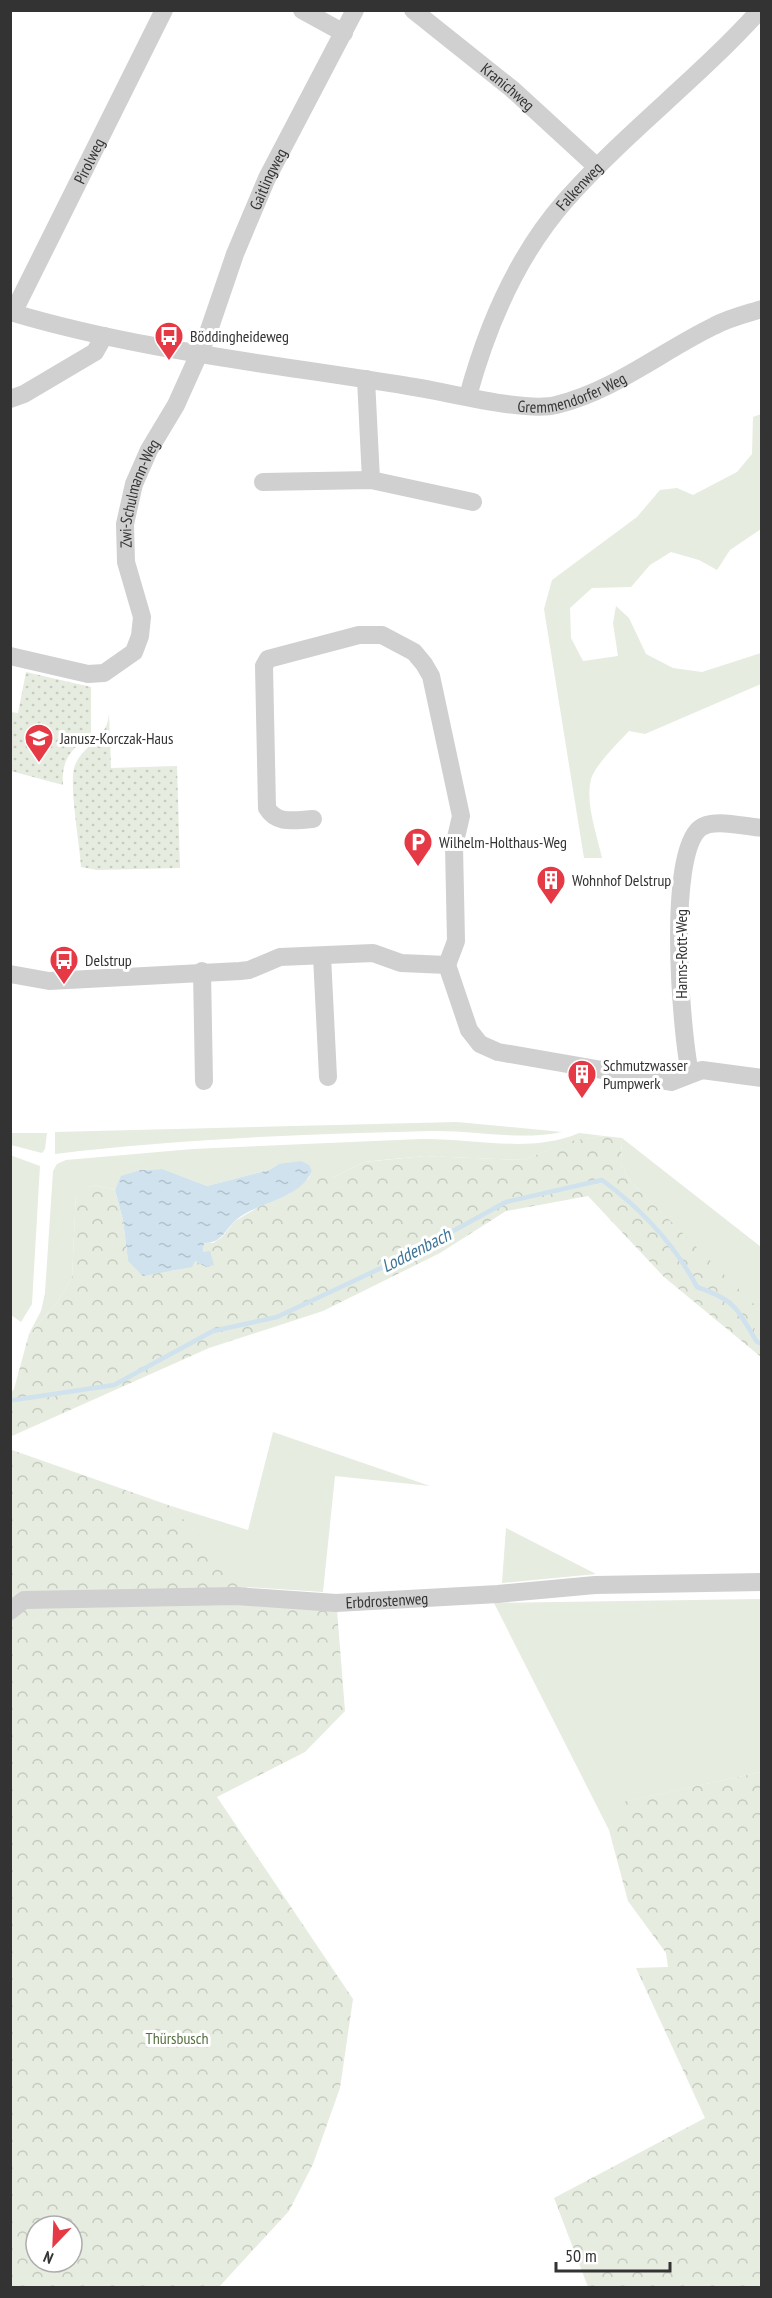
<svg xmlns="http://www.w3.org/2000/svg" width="772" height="2298" font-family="'PT Sans Narrow',sans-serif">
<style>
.green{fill:#e6ecdf}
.forest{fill:url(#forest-crowns);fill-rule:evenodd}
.park{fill:url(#park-dots)}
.water{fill:url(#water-ripples)}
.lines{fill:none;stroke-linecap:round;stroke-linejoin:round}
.stream{stroke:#cfe2ee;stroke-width:4.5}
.minor{stroke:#d0d0d0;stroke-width:18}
.labels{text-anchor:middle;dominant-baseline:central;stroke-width:6;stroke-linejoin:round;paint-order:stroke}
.street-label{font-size:16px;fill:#333;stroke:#fff}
.poi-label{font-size:16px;fill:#333;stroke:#fff;text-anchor:start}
.park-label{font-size:16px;fill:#56703f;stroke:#fff}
.water-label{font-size:18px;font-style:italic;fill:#3f7597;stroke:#fff}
</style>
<defs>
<pattern id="forest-crowns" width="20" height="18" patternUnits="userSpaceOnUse" patternTransform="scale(1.5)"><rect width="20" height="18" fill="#e6ecdf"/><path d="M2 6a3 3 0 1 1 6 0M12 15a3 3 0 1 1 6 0" fill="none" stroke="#c6cbc0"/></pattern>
<pattern id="park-dots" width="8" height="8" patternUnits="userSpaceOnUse" patternTransform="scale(1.5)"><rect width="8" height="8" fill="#e6ecdf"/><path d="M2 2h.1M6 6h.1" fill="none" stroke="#c6cbc0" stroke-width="1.8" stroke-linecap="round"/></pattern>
<pattern id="water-ripples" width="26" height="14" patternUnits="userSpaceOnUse" patternTransform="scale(1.5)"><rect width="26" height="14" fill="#cfe2ee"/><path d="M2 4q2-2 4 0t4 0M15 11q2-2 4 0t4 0" fill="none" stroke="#b2c2cd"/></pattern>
</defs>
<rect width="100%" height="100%" fill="#fff"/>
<path class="green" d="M761,414v115l-31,21 -13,20 -18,-10 -28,-8 -21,13 -19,22 -39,1 -22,20 1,30 12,23 35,-5 -5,-33 3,-17 13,12 17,36 27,14 29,4 59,-19v31l-116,50 -16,-3c-10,11 -34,34 -38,48 -6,25 6,55 11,79h-18l-40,-249 8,-29 85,-63 23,-27 17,-2 16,7 44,-23 15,-18 1,-37z
M457,1122l105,10c-44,9 -87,-2 -131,-1 -126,3 -252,8 -376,23v-22z
M11,1133h36l-2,16 -3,4 -31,-8z
M579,1133l25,3 -33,5 -47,19 -99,-4 -43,4 -18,2 -32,16h-23l3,-8 -33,-6 -10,6 -62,16 -46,-17 -21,1 -18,6 -7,14 -21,-5 -18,8 -4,84 -16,27 -27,30 12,-23 4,-18 8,-122 4,-7 9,-4 127,-11 228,-10c52,-1 109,15 158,-6z
M622,1138l139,109v91l-6,-1 -2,-33 -124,-124 -8,-17z
M10,1155l30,11 -8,138 -11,18 -10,-7z
M273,1432l157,54 -95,-10 -12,116 -78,-5 -74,-81 77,24z
M506,1528l90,46 -94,9z
M761,1599v173l-138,30 -14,28 -115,-227z"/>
<path class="forest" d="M604,1136l18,2 -1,25 8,17 125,124 1,33 6,1v19l-97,-80 -76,-81 -82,15 -66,42 -117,58 -114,37 -197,88v14l159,56 85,91 81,13 8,101 -40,41 -88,45 136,202 -13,89 -27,76 -24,47 -70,76 -208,1v-895l3,-4 15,-55 27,-30 16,-27 4,-85 18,-7 21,5 8,30 5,41c26,7 43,18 67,0l7,3 2,-22 9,1 9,-6 13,-16 25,-15 29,-12 20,-16h23l32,-16 61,-6 99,4 46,-19zM36,2226h36v36h-36z
M761,1772v515h-173l-34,-89 151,-80 -69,-150 32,-1 -2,-14 -38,-52 -19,-71 13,-28z"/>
<path class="park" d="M26,672l65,15v46c-19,17 -30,25 -28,52l-52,-14v-59l7,1z
M109,713l2,55 66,-2 3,102 -83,2 -16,-3c-1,-22 -13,-85 -6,-102 9,-21 33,-26 34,-52z"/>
<path class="water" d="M301,1161l8,4 3,6c-13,29 -53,30 -76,49 -12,11 -14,23 -32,23l-1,9 7,-1 4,14 -8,2 -11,-6 -3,6 -49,9 -15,-15 -5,-41 -8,-30 6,-14 19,-6 22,-1 45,17 62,-16 10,-6z"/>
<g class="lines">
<path class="stream" d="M14,1400l100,-15 99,-54 64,-14 134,-63 95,-52 96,-22c38,28 73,65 95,107 39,13 40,22 60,55l5,2"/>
<g class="minor">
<path d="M302,10l42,23"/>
<path id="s1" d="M413,10l99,79 85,78"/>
<path id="s2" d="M10,312c130,39 265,52 398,74 36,5 117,27 148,19 58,-14 106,-54 158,-79 15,-8 32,-12 48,-17"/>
<path id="s3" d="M13,313l151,-303"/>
<path d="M366,379l5,101"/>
<path id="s4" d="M468,396c19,-70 49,-140 97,-195 60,-68 134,-123 195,-191"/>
<path d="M10,399l14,-5 71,-42 9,-16"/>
<path d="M263,482l108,-2 102,22"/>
<path id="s5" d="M10,656l78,18 16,-1 30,-21 6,-16 2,-19 -16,-55 -1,-38 9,-40 15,-34 27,-45 31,-69 28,-82 32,-76 88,-168"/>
<path d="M313,819c-18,1 -36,6 -46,-11l-3,-142 4,-7 91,-24h23l32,17 10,12 7,12 30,140 -7,30 2,95 -9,24"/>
<path d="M322,956l6,121"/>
<path d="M202,971l2,110"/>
<path d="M10,974l39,7 191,-10 9,-1 31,-13 93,-4 28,10 46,2 22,65 11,14 18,8 173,30 31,-12 60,8"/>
<path d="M690,1073c-9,-43 -23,-214 9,-244 13,-12 46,-2 63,-1"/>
<path id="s6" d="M10,1611l14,-11 212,-4 100,7 162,-9 97,-9 167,-3"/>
</g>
</g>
<defs>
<g id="bus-pin" transform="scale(1.5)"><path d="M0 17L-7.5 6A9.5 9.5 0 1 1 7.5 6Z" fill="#e63946" stroke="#fff"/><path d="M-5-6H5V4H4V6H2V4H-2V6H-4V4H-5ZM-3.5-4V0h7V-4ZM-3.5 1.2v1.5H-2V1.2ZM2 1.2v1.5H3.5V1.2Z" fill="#fff"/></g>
<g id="school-pin" transform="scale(1.5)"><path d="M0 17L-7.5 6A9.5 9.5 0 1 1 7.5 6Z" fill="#e63946" stroke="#fff"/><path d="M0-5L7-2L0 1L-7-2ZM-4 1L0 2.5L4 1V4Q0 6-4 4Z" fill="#fff"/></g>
<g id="parking-pin" transform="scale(1.5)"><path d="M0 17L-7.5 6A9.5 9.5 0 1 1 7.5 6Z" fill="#e63946" stroke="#fff"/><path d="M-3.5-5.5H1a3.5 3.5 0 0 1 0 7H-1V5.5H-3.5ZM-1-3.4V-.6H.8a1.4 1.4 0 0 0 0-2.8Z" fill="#fff"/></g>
<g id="building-pin" transform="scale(1.5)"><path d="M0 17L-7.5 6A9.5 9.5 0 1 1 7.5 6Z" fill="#e63946" stroke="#fff"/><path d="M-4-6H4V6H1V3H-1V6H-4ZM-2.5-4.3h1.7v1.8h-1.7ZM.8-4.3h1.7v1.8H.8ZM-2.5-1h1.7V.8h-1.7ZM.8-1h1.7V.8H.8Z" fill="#fff"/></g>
</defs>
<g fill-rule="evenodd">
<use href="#bus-pin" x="169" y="336"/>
<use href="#school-pin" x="39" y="738"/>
<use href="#parking-pin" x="418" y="842"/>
<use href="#building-pin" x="551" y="880"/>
<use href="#bus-pin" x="64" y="960"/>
<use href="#building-pin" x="582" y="1074"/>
</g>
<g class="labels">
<g class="street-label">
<text stroke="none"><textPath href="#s1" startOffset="122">Kranichweg</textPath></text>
<text stroke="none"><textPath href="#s3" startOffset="170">Pirolweg</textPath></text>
<text stroke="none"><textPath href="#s5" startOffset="639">Gaitlingweg</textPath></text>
<text stroke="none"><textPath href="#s4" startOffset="240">Falkenweg</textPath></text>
<text stroke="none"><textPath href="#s2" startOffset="573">Gremmendorfer Weg</textPath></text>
<text stroke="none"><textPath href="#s5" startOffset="297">Zwi-Schulmann-Weg</textPath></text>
<text transform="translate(681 954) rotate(-90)">Hanns-Rott-Weg</text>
<text stroke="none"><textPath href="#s6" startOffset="381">Erbdrostenweg</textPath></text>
</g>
<g class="poi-label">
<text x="190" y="336">Böddingheideweg</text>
<text x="60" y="738">Janusz-Korczak-Haus</text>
<text x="439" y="842">Wilhelm-Holthaus-Weg</text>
<text x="572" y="880">Wohnhof Delstrup</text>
<text x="85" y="960">Delstrup</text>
<text x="603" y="1065">Schmutzwasser<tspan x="603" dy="18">Pumpwerk</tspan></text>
</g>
<g class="park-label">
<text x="177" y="2038">Thürsbusch</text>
</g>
<g class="water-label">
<text transform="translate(416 1250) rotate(-27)">Loddenbach</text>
</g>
</g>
<rect width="772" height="2298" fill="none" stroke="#333333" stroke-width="24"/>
<g transform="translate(54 2244) rotate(203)"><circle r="28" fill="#ffffff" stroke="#adadad" stroke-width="1.5"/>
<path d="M0-4.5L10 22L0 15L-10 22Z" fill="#e63946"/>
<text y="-9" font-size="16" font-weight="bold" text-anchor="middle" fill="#333333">N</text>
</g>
<path d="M556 2262v9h114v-9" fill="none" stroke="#333333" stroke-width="3"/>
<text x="565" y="2262" font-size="18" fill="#333333" stroke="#ffffff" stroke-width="4.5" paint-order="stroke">50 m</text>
</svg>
